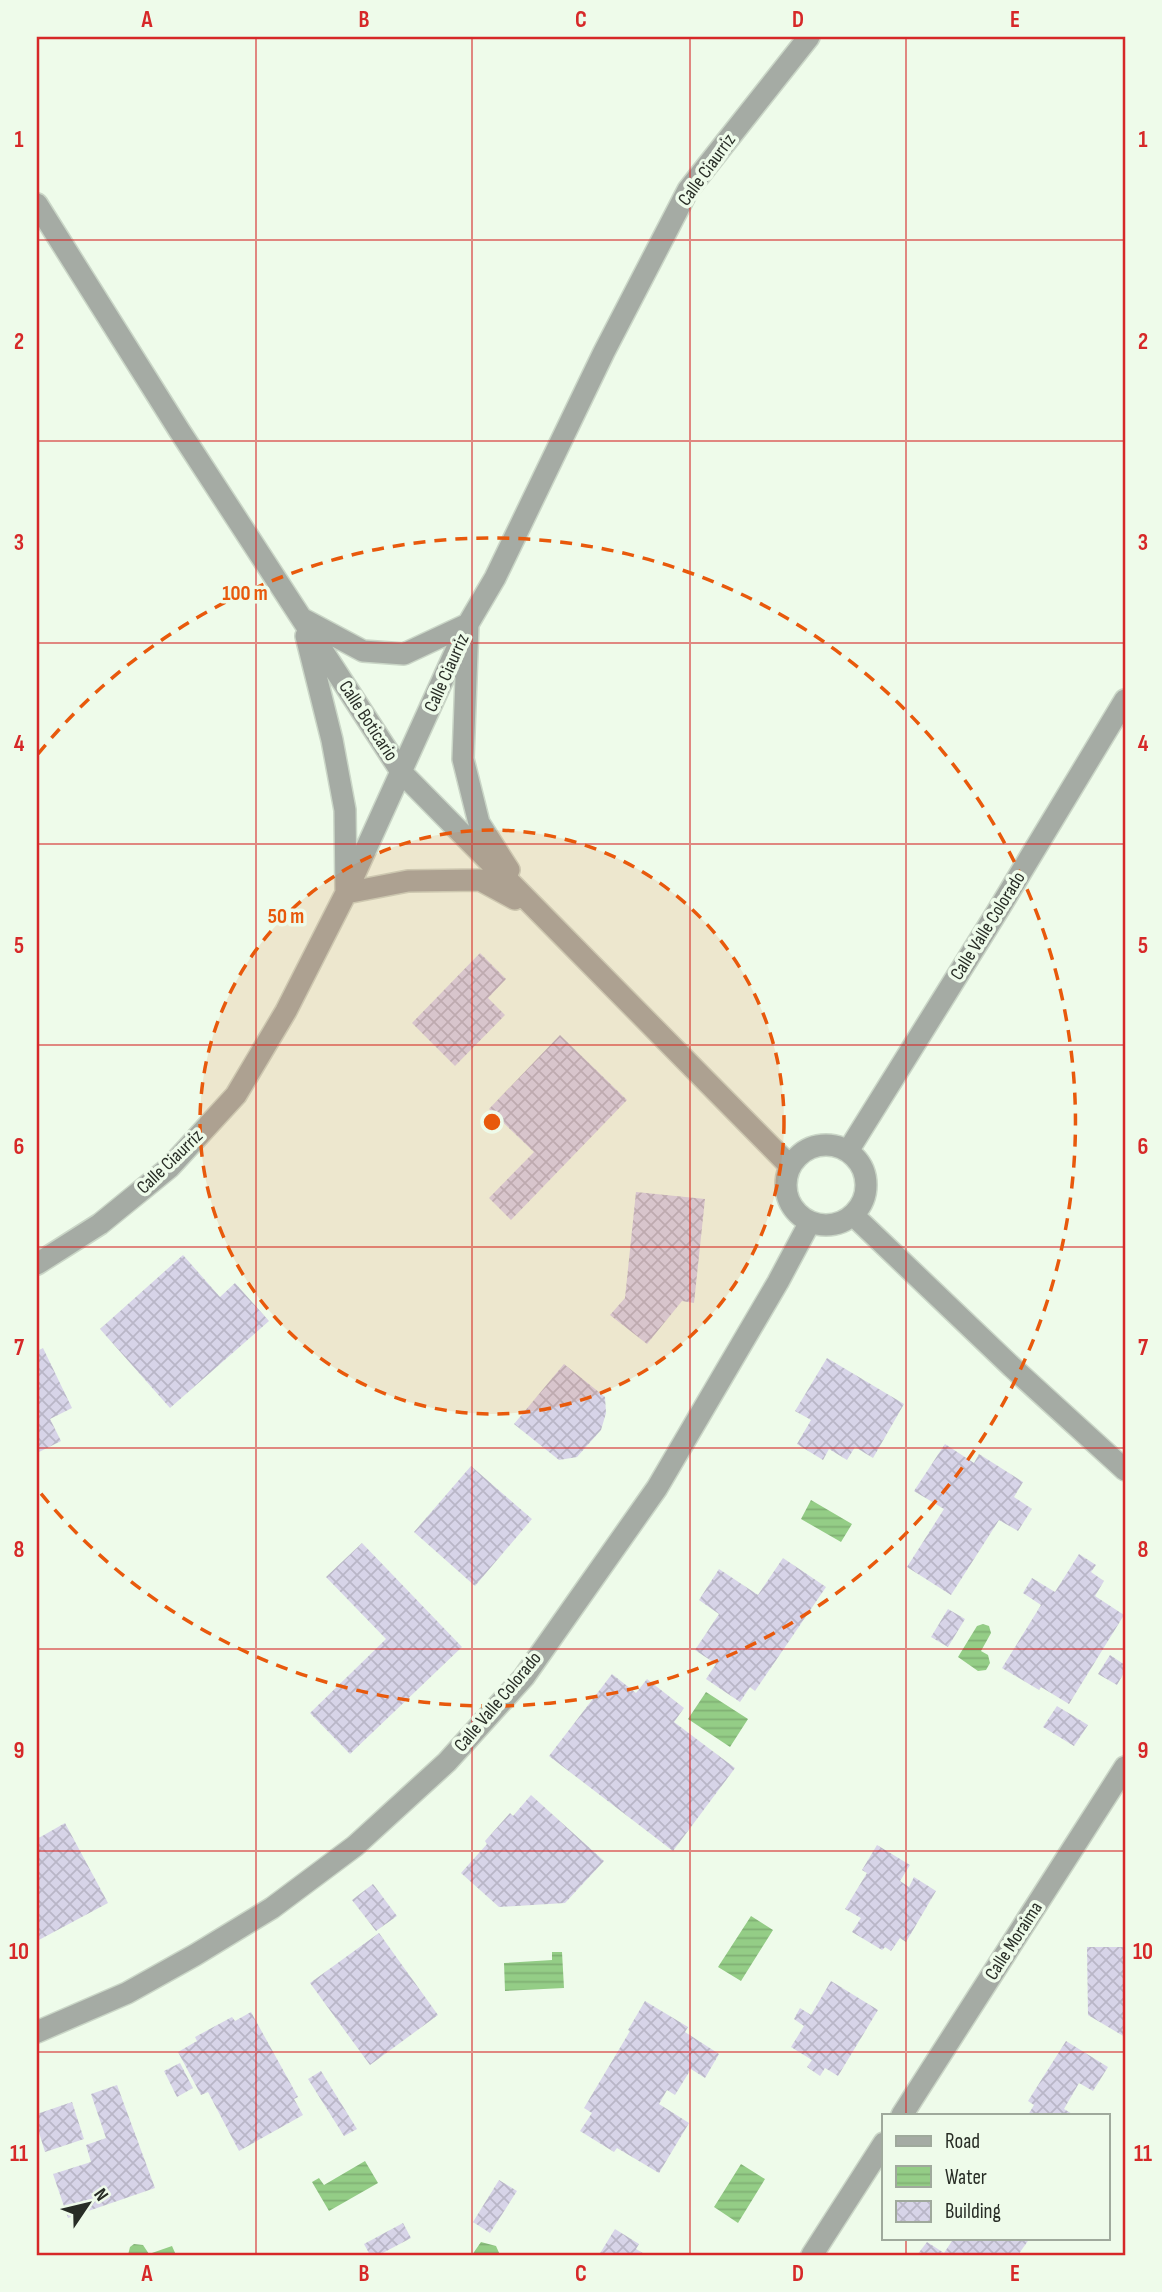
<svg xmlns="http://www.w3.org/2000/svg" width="1162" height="2292" font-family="'Sofia Sans Condensed',sans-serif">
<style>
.water{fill:url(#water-rules)}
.building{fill:url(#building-cross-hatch)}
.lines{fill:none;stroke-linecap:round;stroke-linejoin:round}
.street-casing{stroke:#cad6c7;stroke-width:24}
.street{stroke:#a5aba4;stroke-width:21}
.grid{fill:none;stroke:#d62828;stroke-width:2;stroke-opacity:0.55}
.ring{fill:none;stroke:#e8590c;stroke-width:3.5;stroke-dasharray:12 9}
.labels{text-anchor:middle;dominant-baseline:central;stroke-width:7;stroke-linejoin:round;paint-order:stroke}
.street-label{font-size:19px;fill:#282d26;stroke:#eefbea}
.centre{fill:#e8590c;stroke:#eefbea;stroke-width:3.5}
.ring-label{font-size:21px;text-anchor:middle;font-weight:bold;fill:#e8590c;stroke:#eefbea;stroke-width:7;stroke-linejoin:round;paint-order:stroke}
.neatline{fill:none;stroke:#d62828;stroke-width:2.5}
.grid-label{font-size:23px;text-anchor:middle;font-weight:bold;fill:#d62828}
</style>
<defs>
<pattern id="water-rules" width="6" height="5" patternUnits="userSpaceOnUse" patternTransform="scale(1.75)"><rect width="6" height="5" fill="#94cd86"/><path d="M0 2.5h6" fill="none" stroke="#80b074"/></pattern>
<pattern id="building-cross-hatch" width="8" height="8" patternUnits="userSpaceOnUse" patternTransform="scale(1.75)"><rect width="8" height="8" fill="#d7d4e8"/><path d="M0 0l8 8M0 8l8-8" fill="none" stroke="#b9b6c7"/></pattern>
</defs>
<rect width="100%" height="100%" fill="#eefbea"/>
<path class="water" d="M811,1500l41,24 -11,18 -40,-23z
M983,1624l6,2 2,7 -10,18 7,4 2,8 -4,7 -8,1 -20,-14 19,-31z
M706,1692l42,27 -18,28 -42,-28z
M751,1916l22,14 -32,51 -23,-14z
M552,1952h10l2,36 -59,3 -1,-28 48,-3z
M365,2161l13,22 -49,28 -17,-29 7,-4 5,7z
M741,2164l24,15 -27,44 -24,-16z
M481,2242l15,4 4,9h-28z
M134,2244l9,1 6,9 23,-8 4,9h-48l2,-8z"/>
<path class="building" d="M480,953l26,26 -18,19 17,17 -50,51 -43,-43z
M560,1035l67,65 -116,120 -22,-22 45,-46 -45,-43z
M636,1192l69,7 -11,104 -12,-2 -35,43 -37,-29 15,-17z
M183,1255l37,42 15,-14 34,38 -99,87 -70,-79z
M43,1348l29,60 -22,11 11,22 -24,12v-102z
M827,1358l77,46 -31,54 -18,-11 -8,13 -18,-11 -6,11 -26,-16 14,-24 -16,-9z
M564,1364l41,33 1,16 -5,17 -24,27 -18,3 -45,-36z
M945,1444l29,19 5,-9 44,28 -9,15 18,12 -14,22 -19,-11 -48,75 -44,-28 37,-58 -30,-18z
M471,1466l61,53 -57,67 -61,-54z
M362,1543l100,104 -112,107 -40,-41 76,-74 -60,-62z
M1079,1554l17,11 -5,7 13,9 -9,15 29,19 -55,89 -28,-17 -2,3 -37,-22 39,-63 -18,-12 9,-15 23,14z
M783,1558l43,29 -71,104 -5,-4 -10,15 -34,-23 10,-15 -21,-14 24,-36 -20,-14 20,-31 39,26z
M948,1609l17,10 -17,28 -17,-10z
M1110,1655l15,10v6l-8,14 -19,-11z
M612,1674l24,19 11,-14 37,29 -10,14 61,46 -62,83 -124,-95z
M1057,1706l31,19 -14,21 -31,-19z
M531,1795l73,66 -39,42 -66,4 -38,-34 26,-29 -2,-3 25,-28 3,3z
M65,1823l43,80 -71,38v-102z
M877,1845l33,20 -10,16 9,6 5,-10 22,14 -30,51 -6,-4 -9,13 -6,-4 -3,3 -30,-18 9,-14 -16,-9 22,-36 -5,-3z
M373,1884l24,32 -21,15 -24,-31z
M379,1933l59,82 -68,50 -60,-82z
M1087,1947h38v90l-37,-22z
M831,1981l47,29 -40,66 -13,-8 -5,8 -13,-9 5,-7 -21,-13 13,-21 -10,-7 6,-11 11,7z
M645,2001l43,26 -3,5 34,22 -14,24 -14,-9 -16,26 -8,-5 -8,14 30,19 -30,50 -42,-25 -3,4 -34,-21 12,-18 -8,-5 46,-77 -2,-1z
M251,2012l47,85 -4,2 9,16 -64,36 -31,-59 -7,3 -23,-43 19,-11 -2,-4 37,-20 3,4z
M1066,2041l42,26 -15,24 -14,-8 -15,26 10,6h-46l6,-10 -6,-4z
M180,2063l13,25 -16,9 -13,-26z
M321,2071l36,58 -13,7 -36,-57z
M117,2085l38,103 -87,30 -15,-44 38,-12 -5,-17 20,-7 -15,-44z
M72,2102l12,37 -39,13 -8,-26v-12z
M499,2180l18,11 -27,42 -17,-11z
M403,2223l8,15 -32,17h-9l-6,-11z
M615,2229l24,15 -3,5 10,6h-47z
M954,2238h76l-12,17h-101l10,-13 17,11z"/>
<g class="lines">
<g class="street-casing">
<path id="street" d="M37,204l142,226 223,343 388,393
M303,619l60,32 41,3 64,-30 -5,135 16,64 30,47
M306,636l26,104 13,70 1,83 62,-12 72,-1 35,19
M786 1185a40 40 0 1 1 80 0a40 40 0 1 1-80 0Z
M848,1151l149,-239 128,-212
M853,1215l159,152 113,103
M37,1264l63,-40 70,-57 66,-72 50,-84 60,-118 122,-269 27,-46 109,-226 84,-162 121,-153
M37,2032l90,-39 68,-38 77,-47 83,-62 92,-84 77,-85 133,-189 121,-206 32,-60
M902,2115l223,-348
M812,2255l72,-112"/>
</g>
<use href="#street" class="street"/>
</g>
<path class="grid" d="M256,37v2218M472,37v2218M690,37v2218M906,37v2078M37,240h1088M37,441h1088M37,643h1088M37,844h1088M37,1045h1088M37,1247h1088M37,1448h1088M37,1649h1088M37,1851h1088M37,2052h1088M906,2238v17"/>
<circle cx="492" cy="1122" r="292" fill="#e8590c" fill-opacity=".12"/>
<g class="ring">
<circle cx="492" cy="1122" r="292"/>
<path d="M38 754A584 584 0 1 1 38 1490"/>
</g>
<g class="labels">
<g class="street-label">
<text transform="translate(707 170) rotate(-54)">Calle Ciaurriz</text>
<text transform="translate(447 673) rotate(-66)">Calle Ciaurriz</text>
<text transform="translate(368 721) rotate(57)">Calle Boticario</text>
<text transform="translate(988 926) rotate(-58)">Calle Valle Colorado</text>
<text transform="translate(170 1162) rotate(-44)">Calle Ciaurriz</text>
<text transform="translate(498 1702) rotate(-50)">Calle Valle Colorado</text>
<text transform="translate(1014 1941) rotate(-57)">Calle Moraima</text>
</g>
</g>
<circle cx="492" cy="1122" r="10" class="centre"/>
<g class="ring-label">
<text x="245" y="600">100 m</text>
<text x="286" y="923">50 m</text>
</g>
<rect width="1162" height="2292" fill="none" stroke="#eefbea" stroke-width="77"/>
<rect x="882" y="2114" width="228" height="126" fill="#eefbea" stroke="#9fa99c" stroke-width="2"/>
<rect x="896" y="2136" width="35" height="10" fill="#a5aba4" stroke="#9fa99c" stroke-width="2"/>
<text x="945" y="2148" font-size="21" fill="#282d26">Road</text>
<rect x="896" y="2166" width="35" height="21" fill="url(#water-rules)" stroke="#9fa99c" stroke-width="2"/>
<text x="945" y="2184" font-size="21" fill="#282d26">Water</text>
<rect x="896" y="2201" width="35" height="21" fill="url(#building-cross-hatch)" stroke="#9fa99c" stroke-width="2"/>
<text x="945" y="2218" font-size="21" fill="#282d26">Building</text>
<g transform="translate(88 2204) rotate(55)" stroke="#eefbea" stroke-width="5" paint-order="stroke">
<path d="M0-5L12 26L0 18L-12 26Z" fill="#282d26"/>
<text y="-10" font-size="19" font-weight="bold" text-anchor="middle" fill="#282d26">N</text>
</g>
<rect x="38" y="38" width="1086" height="2216" class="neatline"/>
<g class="grid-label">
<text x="147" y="27">A</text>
<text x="364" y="27">B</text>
<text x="581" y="27">C</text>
<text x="798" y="27">D</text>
<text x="1015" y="27">E</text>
<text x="19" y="147">1</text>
<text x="1143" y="147">1</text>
<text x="19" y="349">2</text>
<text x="1143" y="349">2</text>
<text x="19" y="550">3</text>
<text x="1143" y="550">3</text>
<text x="19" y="751">4</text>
<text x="1143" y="751">4</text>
<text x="19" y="953">5</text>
<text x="1143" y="953">5</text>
<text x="19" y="1154">6</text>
<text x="1143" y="1154">6</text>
<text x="19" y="1355">7</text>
<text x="1143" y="1355">7</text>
<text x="19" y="1557">8</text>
<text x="1143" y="1557">8</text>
<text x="19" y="1758">9</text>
<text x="1143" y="1758">9</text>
<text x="19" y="1959">10</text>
<text x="1143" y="1959">10</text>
<text x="19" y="2161">11</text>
<text x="1143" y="2161">11</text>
<text x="147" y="2281">A</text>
<text x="364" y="2281">B</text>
<text x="581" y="2281">C</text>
<text x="798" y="2281">D</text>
<text x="1015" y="2281">E</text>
</g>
</svg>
